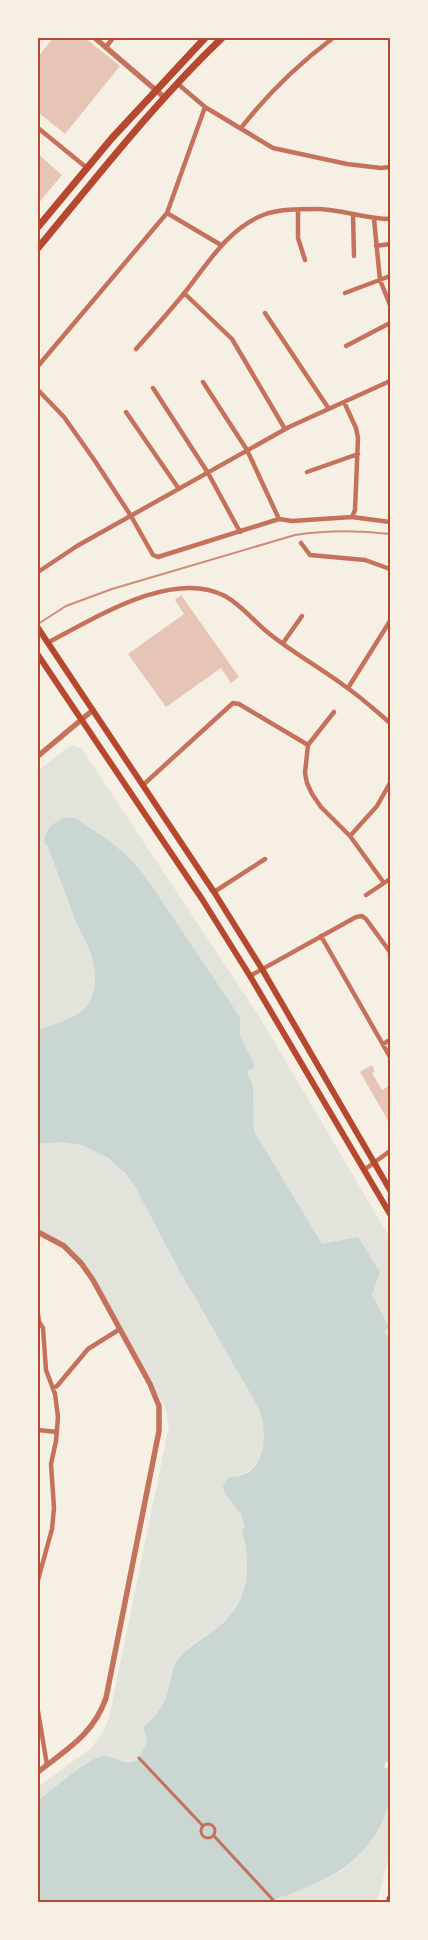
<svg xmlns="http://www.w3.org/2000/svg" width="428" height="1940" font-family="'DM Sans',sans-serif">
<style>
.green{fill:#e2e4dc}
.water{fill:#c9d6d2}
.building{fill:#e6c5b7}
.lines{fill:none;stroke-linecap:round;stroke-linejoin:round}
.pedestrian{stroke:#c5725c;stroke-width:3}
.minor{stroke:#c5725c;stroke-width:4.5}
.tertiary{stroke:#c5725c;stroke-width:5.5}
.secondary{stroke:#b5482f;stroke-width:6}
.primary{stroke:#b5482f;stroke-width:7}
.rail{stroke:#cf8b77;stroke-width:2}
.neatline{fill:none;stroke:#b5482f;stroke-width:2}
</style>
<rect width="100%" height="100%" fill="#f6efe4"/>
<path class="green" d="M73,745l9,4 177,267 131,222v103l-6,-9 5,-5 -17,-31 8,-24 -58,-27 -68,-114 -1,-46 -6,-14 8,-6 -15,-30v-18l-97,-144c-20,-22 -43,-38 -68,-55l-31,25 4,4c9,24 18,49 27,73 6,14 15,27 18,42 3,12 3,31 -5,42 -11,16 -35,19 -50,27v-260l30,-24z
M61,1142c25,1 46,13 63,31 22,23 40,70 56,99 25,46 53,90 78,135 10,26 9,64 -24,69l-9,18 16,20 4,13 -3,3c11,39 6,72 -27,100 -9,7 -24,12 -30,22 -5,7 -11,15 -14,23 -1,5 -1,10 -3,15 -4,15 -13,27 -25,37l4,14 -8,18c-15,10 -26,-7 -40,-2 -17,6 -46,32 -61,44v-14l53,-39 12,-16 6,-14 60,-292 -4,-19 -72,-131 -24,-25 -31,-19v-88z
M390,1792v60l-13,50h-105l9,-6h5c15,-8 31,-13 46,-20 33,-17 50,-50 58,-84z"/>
<path class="water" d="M64,818h11l37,25 17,15 14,15 97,144v18l15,31 -8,6 6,13 1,46 68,113 36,-7 22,35 -8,23 17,32 -5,5 6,9v423l-4,-3 -2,6 6,2v5h-2v4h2l-2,10h2c1,30 -23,65 -48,81 -17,12 -38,18 -56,27h-5l-9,6h-234v-101c15,-12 44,-38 61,-44 14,-5 25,12 40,2l8,-18 -4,-14c13,-10 23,-24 26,-41 2,-9 3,-17 8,-25 9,-13 22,-20 35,-29 36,-26 41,-62 30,-102l3,-3 -4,-13 -16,-20 -2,-8 5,-8c6,-2 14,-2 19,-5 21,-14 19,-46 11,-66l-78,-135 -44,-84 -11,-15 -17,-15 -26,-13 -21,-3 -23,2v-113c15,-8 39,-11 50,-27 8,-11 8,-29 5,-42 -3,-15 -12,-28 -18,-42 -9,-24 -18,-49 -27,-73l-4,-4c2,-14 7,-19 20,-25z"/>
<path class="building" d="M53,38h32l35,28 -55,68 -27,-22v-55z
M38,154l24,21 -24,29z
M181,595l58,82 -8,6 -10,-15 -55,39 -38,-53 56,-40 -9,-14z
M372,1065l3,7 -3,1 10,17 7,-4 1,2v7l-3,3 3,6v20l-30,-52z"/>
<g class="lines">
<path class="pedestrian" d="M139,1758l64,68
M201 1831a7 7 0 1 1 14 0a7 7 0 1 1-14 0Z
M214,1836l60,65"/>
<path class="minor" d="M106,47l7,-9
M178,84l27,23 68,41 74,16 34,4 9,-1
M38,128l49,40
M241,128c28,-36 56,-63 92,-90
M298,210v28l7,22
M167,213l54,32
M353,214l1,42
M374,219l6,61 10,25
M376,246l14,-2
M184,293l48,46 53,90
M345,293l45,-17
M265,313l64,96
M346,346l44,-23
M136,349c17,-19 34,-38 50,-58 22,-28 42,-62 77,-76 15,-6 36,-6 53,-6 25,0 49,10 74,10
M38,366l129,-153 38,-106
M203,382l44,68 32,69
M153,388l55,85 32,59
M38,390l26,27 31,44 36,55 22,39 5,2 121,-38 13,2 60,-4 3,-7 3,-72 -2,-10 -12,-26
M126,412l53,77
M307,472l51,-18
M352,517l38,5
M301,543l9,12 55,5 25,9
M38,572l39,-26 212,-119 101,-46
M47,643c47,-24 125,-75 178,-47 18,10 30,27 46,39 24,19 51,34 75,52 16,11 30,24 44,36
M283,643l19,-27
M348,688l42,-67
M334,712l-26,33 -3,28 2,10 5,11 9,13 29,29 34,47 -18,12
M143,785l90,-82 6,1 69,41
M350,836l27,-30 13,-23
M384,883l6,-4
M214,892l51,-33
M321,936l69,121
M250,976l106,-59 6,-1 4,3 24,33
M383,1044l7,-4
M364,1170l26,-19
M38,1314l1,8
M38,1320l5,8 3,42 9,24 3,23 -2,24 -5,23 3,44 -2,21 -14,51
M53,1388l4,-2 31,-37 32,-20
M38,1430l19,2
M38,1711l9,54"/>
<path class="tertiary" d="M95,38l70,60
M38,756l55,-46
M38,1232l26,14 17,17 12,17 57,104 9,22v25l-53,267c-13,37 -39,51 -68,74"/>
<path class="secondary" d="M38,628l176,264 48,77 128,221
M38,655l164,244 48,77 140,238"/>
<path class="primary" d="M38,227l74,-89 93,-100
M38,248c59,-71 117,-146 184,-210
M390,1902v-3"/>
<path class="rail" d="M38,624l28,-18 46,-17 183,-54c34,-5 61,-5 95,-1"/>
</g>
<rect width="428" height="1940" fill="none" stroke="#f6efe4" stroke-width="78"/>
<rect x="39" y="39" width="350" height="1862" class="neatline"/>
</svg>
